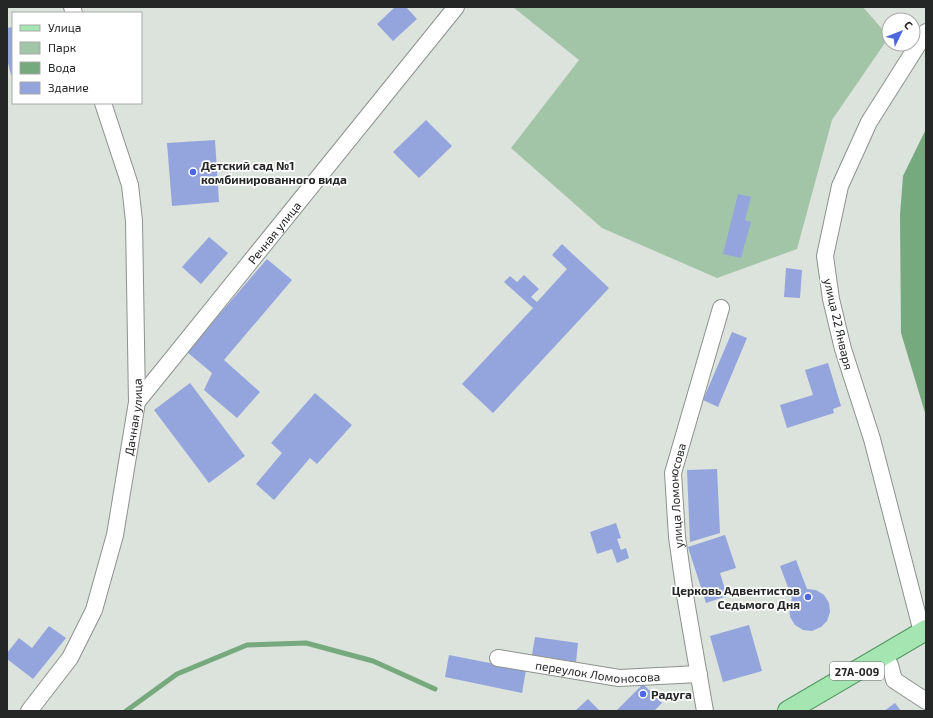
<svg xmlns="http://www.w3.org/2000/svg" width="933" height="718" font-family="'Exo 2',sans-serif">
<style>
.green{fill:#a3c5a7}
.water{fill:#76aa7e}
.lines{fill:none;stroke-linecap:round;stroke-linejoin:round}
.stream{stroke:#76aa7e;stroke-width:5}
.building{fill:#93a5dc}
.minor-casing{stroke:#8c928d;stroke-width:18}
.major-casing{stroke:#509760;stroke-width:22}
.minor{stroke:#fff;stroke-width:16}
.major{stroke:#a4e5b2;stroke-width:20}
.poi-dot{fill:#4d68dd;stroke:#fff;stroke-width:1.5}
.labels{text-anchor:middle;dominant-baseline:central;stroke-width:3.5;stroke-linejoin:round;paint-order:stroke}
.shield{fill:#fff;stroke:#666866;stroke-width:1}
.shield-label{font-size:11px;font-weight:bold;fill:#242725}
.poi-label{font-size:12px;font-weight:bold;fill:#242725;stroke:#fff;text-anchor:start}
.street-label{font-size:12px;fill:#242725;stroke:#fff}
</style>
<rect width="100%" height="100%" fill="#dce2dc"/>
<path class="green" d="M513,7h350l26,30 -57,83 -35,129 -80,29 -115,-50 -91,-80 68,-88z"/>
<path class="water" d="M926,129v287l-25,-83 -1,-118 3,-39z"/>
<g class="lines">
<path class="stream" d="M126,711l51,-37 70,-29 59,-2 67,18 62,28"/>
</g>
<path class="building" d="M395,7h11l11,12 -24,22 -16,-17z
M13,27v47l-2,1 -4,-16v-31z
M426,120l26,26 -33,32 -26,-26z
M215,140l4,62 -47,4 -5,-63z
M738,194l13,3 -6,23 6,2 -10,36 -18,-4z
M209,237l19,16 -27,31 -19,-17z
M562,244l47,44 -116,125 -31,-29 71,-76 -29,-26 6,-6 7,6 7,-7 15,14 -8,8 6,5 30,-33 -15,-14z
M267,259l25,21 -68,80 36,32 -23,26 -33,-28 8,-17 -25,-21z
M786,268l16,2 -2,28 -16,-1z
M732,332l15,6 -29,69 -15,-7z
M828,363l13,43 -8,3 1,4 -47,15 -7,-23 33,-10 -8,-25z
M190,383l55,73 -36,27 -55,-73z
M315,393l37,32 -35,39 -7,-6 -36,42 -18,-16 26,-31 -11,-10z
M717,469l3,64 -30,9 -3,-72z
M616,523l5,15 -4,1 4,11 5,-2 3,10 -12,5 -5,-14 -15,5 -7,-22z
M725,535l11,33 -16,5 7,23 -21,7 -18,-56z
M796,560l11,29 9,1 8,5 5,8 1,9 -3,9 -6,6 -9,4 -9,-1 -8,-5 -5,-8 -1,-9 3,-10 -12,-32z
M749,625l13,46 -39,11 -13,-46z
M49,626l17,12 -33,41 -26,-20v-6l12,-15 13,10z
M535,637l43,6 -2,19 -44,-7z
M449,655l77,15 -4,23 -77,-16z
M643,684l19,19 -8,8h-38z
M588,699l12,12h-25z
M895,703l6,8h-17z"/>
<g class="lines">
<g class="minor-casing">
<g id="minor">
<path d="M72,7l2,6"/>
<path id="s1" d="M137,402l319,-395"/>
<path d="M922,632l-50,-193 -29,-90 -12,-50 -6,-43 15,-70 29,-64 57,-90"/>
<path d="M884,655l6,10 4,15 32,21"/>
<path id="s2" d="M498,658l121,20 80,-4"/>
<path id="s3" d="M29,711l41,-53 24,-48 21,-75 22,-133 -3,-181 -4,-36 -27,-82"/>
<path id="s4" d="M705,711l-19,-110 -9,-64 -4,-64 48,-165"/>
</g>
</g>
<g class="major-casing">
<path id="major" d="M788,711l138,-81"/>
</g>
<use href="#minor" class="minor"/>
<use href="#major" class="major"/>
</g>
<g class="poi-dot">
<circle cx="193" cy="172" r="4"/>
<circle cx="808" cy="597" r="4"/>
<circle cx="643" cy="694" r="4"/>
</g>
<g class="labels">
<rect class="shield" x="830" y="662" width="54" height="18" rx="3"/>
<g class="shield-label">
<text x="857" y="671">27А-009</text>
</g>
<g class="poi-label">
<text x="201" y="165">Детский сад №1<tspan x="201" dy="14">комбинированного вида</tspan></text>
<text x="800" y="590" text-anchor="end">Церковь Адвентистов<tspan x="800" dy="14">Седьмого Дня</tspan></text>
<text x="651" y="694">Радуга</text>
</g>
<g class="street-label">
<text stroke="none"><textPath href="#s1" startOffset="218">Речная улица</textPath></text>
<text transform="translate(839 324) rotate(77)">улица 22 Января</text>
<text stroke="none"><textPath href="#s3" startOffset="318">Дачная улица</textPath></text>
<text stroke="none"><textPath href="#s4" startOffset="218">улица Ломоносова</textPath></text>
<text stroke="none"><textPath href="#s2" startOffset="101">переулок Ломоносова</textPath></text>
</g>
</g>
<rect width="933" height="718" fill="none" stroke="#242725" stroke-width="16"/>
<rect x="12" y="12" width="130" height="92" fill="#ffffff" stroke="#a7a9a8"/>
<rect x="20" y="25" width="20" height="6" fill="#a4e5b2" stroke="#a7a9a8"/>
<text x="48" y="32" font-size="12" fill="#242725">Улица</text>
<rect x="20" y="42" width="20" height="12" fill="#a3c5a7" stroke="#a7a9a8"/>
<text x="48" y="52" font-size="12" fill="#242725">Парк</text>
<rect x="20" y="62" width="20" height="12" fill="#76aa7e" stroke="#a7a9a8"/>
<text x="48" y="72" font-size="12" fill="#242725">Вода</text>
<rect x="20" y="82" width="20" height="12" fill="#93a5dc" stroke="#a7a9a8"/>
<text x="48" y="92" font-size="12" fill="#242725">Здание</text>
<g transform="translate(901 32) rotate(47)"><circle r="19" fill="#ffffff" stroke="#a7a9a8"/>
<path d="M0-3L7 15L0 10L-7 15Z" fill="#4d68dd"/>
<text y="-6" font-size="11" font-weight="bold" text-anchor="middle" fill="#242725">С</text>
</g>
</svg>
